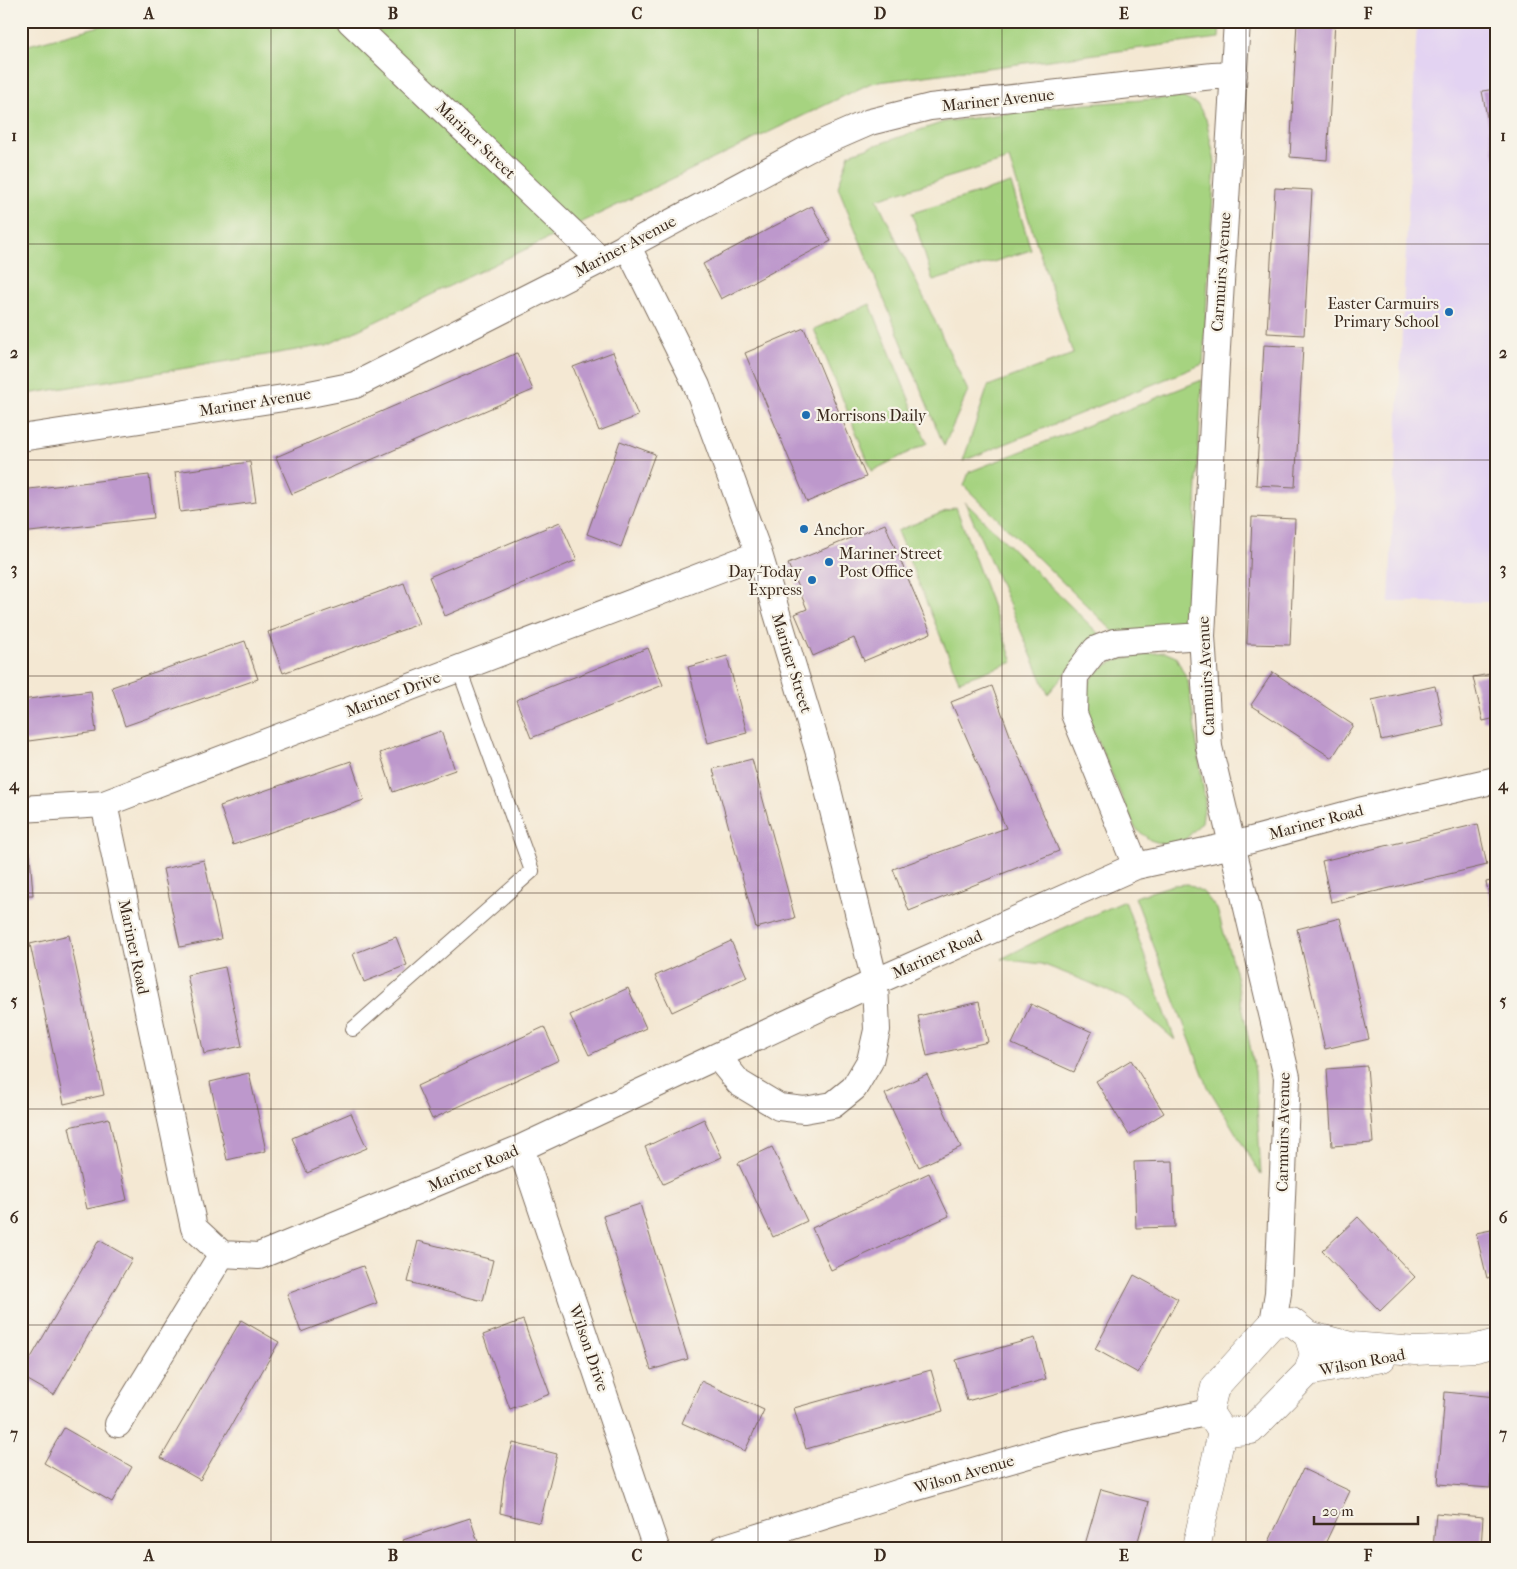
<svg xmlns="http://www.w3.org/2000/svg" width="1517" height="1569" font-family="'IM FELL French Canon',serif">
<style>
.built{fill:#e3d3f2}
.green{fill:#a6d380;stroke:#707e4f}
.building{fill:#bd98cc}
.lines{fill:none;stroke-linecap:round;stroke-linejoin:round}
.lane-casing{stroke:#7c6c5d;stroke-width:16}
.street-casing{stroke:#7c6c5d;stroke-width:28}
.secondary-casing{stroke:#7c6c5d;stroke-width:29}
.lane{stroke:#fff;stroke-width:14}
.street{stroke:#fff;stroke-width:26}
.secondary{stroke:#fff;stroke-width:28}
.grid{fill:none;stroke:#3b2a1e;stroke-width:1;stroke-opacity:0.55}
.poi-dot{fill:#1f6fb2;stroke:#f7f3e8;stroke-width:2}
.labels{text-anchor:middle;dominant-baseline:central;stroke-width:4.5;stroke-linejoin:round;paint-order:stroke}
.street-label{font-size:16px;fill:#3b2a1e;stroke:#f7f3e8}
.poi-label{font-size:16px;fill:#3b2a1e;stroke:#f7f3e8;text-anchor:start}
.neatline{fill:none;stroke:#3b2a1e;stroke-width:2}
.grid-label{font-size:16px;text-anchor:middle;font-weight:bold;fill:#3b2a1e}
</style>
<rect width="100%" height="100%" fill="#f7f3e8"/>
<filter id="ink" filterUnits="userSpaceOnUse"><feTurbulence type="fractalNoise" baseFrequency=".02" numOctaves="2"/><feDisplacementMap in="SourceGraphic" scale="10" xChannelSelector="R" yChannelSelector="G"/><feConvolveMatrix kernelMatrix="1 2 1 2 8 2 1 2 1" color-interpolation-filters="sRGB"/></filter>
<filter id="wash" filterUnits="userSpaceOnUse"><feTurbulence type="fractalNoise" baseFrequency=".0096" numOctaves="4" result="noise"/><feDisplacementMap in="SourceGraphic" scale="20" xChannelSelector="R" yChannelSelector="G"/><feGaussianBlur stdDeviation="1.12" result="paint"/><feColorMatrix in="noise" values="0 0 0 0 0 0 0 0 0 0 0 0 0 0 0 0 0 1.4 0 .05"/><feComposite in="paint" operator="in"/></filter>
<g filter="url(#wash)">
<rect width="100%" height="100%" fill="#f4e8d3"/>
<path class="built" d="M1417,21h79v581h-107z"/>
<path class="green" d="M119,21h1101l-1,17 -348,45 -544,262 -306,50v-348z
M1182,97l16,8 8,14 9,43 -12,202 -240,97 25,-75 85,-32 -64,-195 -132,40 91,192 -24,55 -106,-259 11,-33 95,-32 116,-16z
M1011,183l20,67 -98,31 -21,-68z
M870,304l57,139 -55,28 -58,-142z
M1202,380l-12,248 -73,7 -153,-149 5,-14z
M965,502l134,132 -51,60z
M956,507l57,155 -54,19 -62,-150z
M1164,652l12,5 12,24 17,120 -3,21 -16,17 -20,6 -16,-5 -15,-12 -50,-117c0,-6 -1,-14 1,-20 10,-34 49,-35 78,-39z
M1188,884l15,8 14,17 18,62 20,100 6,104 -53,-88 -73,-190 38,-12z
M1125,901l50,139 -45,-39 -42,-19 -46,-18 -41,-5 49,-25z"/>
<g id="blocks">
<path class="building" d="M1297,21h38l-8,139 -37,-3z
M1496,89v70h-1l-13,-68z
M1275,188l37,2 -8,145 -37,-2z
M812,206l19,35 -110,58 -18,-35z
M804,328l62,149 -59,25 -62,-149z
M1264,345l39,2 -8,140 -39,-2z
M613,352l25,64 -39,15 -26,-64z
M517,353l16,37 -241,104 -16,-37z
M620,441l35,13 -34,93 -34,-13z
M250,462l6,40 -76,10 -5,-40z
M149,475l5,43 -133,15v-43z
M1252,517l43,2 -5,126 -43,-1z
M560,522l17,38 -132,56 -16,-39z
M885,524l46,109 -67,28 -10,-23 -41,18 -18,-42 12,-5 -19,-45z
M404,583l15,41 -136,49 -15,-41z
M245,641l13,38 -133,47 -13,-39z
M648,648l15,37 -132,53 -15,-38z
M727,656l20,77 -39,10 -20,-76z
M1273,672l80,53 -21,33 -81,-53z
M1496,673v45l-13,3 -10,-44z
M992,686l19,52 48,113 -150,60 -16,-42 113,-41 -55,-126z
M1435,686l9,40 -63,14 -9,-40z
M91,691l5,41 -75,10v-42z
M441,731l14,39 -62,22 -13,-39z
M752,759l43,159 -39,10 -43,-159z
M351,761l13,39 -131,45 -13,-39z
M1478,824l9,41 -156,37 -9,-41z
M21,855h9l3,40h-12z
M204,860l17,79 -41,8 -17,-78z
M1496,880v40h-1l-9,-38z
M1340,918l29,121 -44,10 -28,-120z
M69,935l35,160 -40,9 -34,-160z
M396,937l11,28 -43,17 -11,-28z
M731,941l16,36 -75,35 -17,-36z
M225,967l17,79 -38,8 -17,-79z
M628,988l18,40 -57,27 -19,-40z
M979,1002l9,40 -61,14 -9,-40z
M1031,1004l61,28 -18,40 -62,-28z
M544,1027l15,33 -127,59 -15,-33z
M1131,1060l33,53 -35,22 -33,-54z
M1367,1066l6,77 -41,3 -5,-77z
M249,1073l17,78 -39,9 -17,-78z
M927,1074l34,73 -42,20 -34,-73z
M351,1113l16,35 -60,25 -15,-35z
M109,1118l18,82 -40,9 -18,-82z
M704,1119l18,38 -59,27 -18,-37z
M772,1147l35,74 -34,16 -35,-74z
M1173,1161l2,66 -39,1 -2,-66z
M929,1173l20,43 -118,54 -19,-42z
M640,1204l48,155 -37,11 -48,-154z
M1358,1217l57,60 -35,34 -58,-60z
M1496,1229v47l-9,2 -11,-45z
M99,1240l33,19 -78,136 -33,-19v-1z
M418,1241l75,19 -10,41 -75,-19z
M363,1266l14,37 -76,29 -14,-38z
M1134,1275l44,24 -40,74 -43,-24z
M241,1320l38,22 -79,138 -39,-22z
M523,1320l27,74 -40,15 -27,-74z
M1035,1338l11,41 -79,22 -11,-41z
M931,1370l12,41 -137,38 -12,-41z
M701,1381l63,29 -19,41 -63,-28z
M1445,1392l51,5v20l-6,71 -52,-4z
M64,1428l68,39 -20,35 -68,-39z
M513,1443l44,11 -17,69 -40,-10 4,-36z
M1303,1469l47,22 -27,57h-57z
M1101,1489l48,13 -13,46h-52z
M1436,1513l47,4 -2,31h-48z
M470,1518l10,30h-74l-3,-8z"/>
</g>
</g>
<g filter="url(#ink)">
<use href="#blocks" fill-opacity="0" stroke="#7c6c5d" stroke-width="1"/>
<g class="lines">
<g class="lane-casing">
<path id="lane" d="M353,1029l179,-158 -73,-202"/>
</g>
<g class="street-casing">
<path id="street" d="M350,21l251,239
M1237,21l-21,343 -14,272 7,111 78,330 -9,216 -5,30
M627,245l70,141 62,168 60,199 56,229 2,48 -7,31 -16,27 -21,17 -29,5 -25,-3 -40,-24 -22,-27
M21,438l289,-44 45,-9 246,-125 207,-111 62,-27 60,-15 283,-31 21,-1
M104,804l90,424 28,26 37,2 262,-108 354,-166 261,-116 97,-21 126,-34 137,-31
M21,809l83,-5 655,-250
M1136,866l-62,-152 1,-38 21,-27 18,-7 88,-6
M521,1148l135,400
M118,1424l104,-170
M723,1548l184,-58 156,-45 146,-33"/>
</g>
<g class="secondary-casing">
<path id="secondary" d="M1292,1322l16,13 6,19 -6,18 -57,58 -29,2 -13,-20 6,-25 58,-64z
M1308,1335l43,11 65,5 61,-3 19,-5
M1308,1372l74,-14
M1196,1548l26,-116"/>
</g>
<use href="#lane" class="lane"/>
<use href="#street" class="street"/>
<use href="#secondary" class="secondary"/>
</g>
</g>
<path class="grid" d="M271,21v1527M515,21v1527M758,21v1527M1002,21v1527M1246,21v1527M21,244h1475M21,460h1475M21,676h1475M21,893h1475M21,1109h1475M21,1325h1475"/>
<g class="poi-dot">
<circle cx="1449" cy="312" r="5"/>
<circle cx="806" cy="415" r="5"/>
<circle cx="804" cy="529" r="5"/>
<circle cx="829" cy="562" r="5"/>
<circle cx="812" cy="580" r="5"/>
</g>
<g class="labels">
<g class="street-label">
<text transform="translate(998 100) rotate(-6)">Mariner Avenue</text>
<text transform="translate(476 140) rotate(44)">Mariner Street</text>
<text transform="translate(625 246) rotate(-28)">Mariner Avenue</text>
<text transform="translate(1221 272) rotate(-86)">Carmuirs Avenue</text>
<text transform="translate(255 402) rotate(-9)">Mariner Avenue</text>
<text transform="translate(792 663) rotate(73)">Mariner Street</text>
<text transform="translate(1206 676) rotate(-93)">Carmuirs Avenue</text>
<text transform="translate(393 694) rotate(-21)">Mariner Drive</text>
<text transform="translate(1316 822) rotate(-15)">Mariner Road</text>
<text transform="translate(134 947) rotate(78)">Mariner Road</text>
<text transform="translate(937 954) rotate(-24)">Mariner Road</text>
<text transform="translate(1283 1132) rotate(-89)">Carmuirs Avenue</text>
<text transform="translate(473 1168) rotate(-23)">Mariner Road</text>
<text transform="translate(589 1348) rotate(71)">Wilson Drive</text>
<text transform="translate(1362 1362) rotate(-11)">Wilson Road</text>
<text transform="translate(964 1474) rotate(-16)">Wilson Avenue</text>
</g>
<g class="poi-label">
<text x="1439" y="303" text-anchor="end">Easter Carmuirs<tspan x="1439" dy="18">Primary School</tspan></text>
<text x="816" y="415">Morrisons Daily</text>
<text x="814" y="529">Anchor</text>
<text x="839" y="553">Mariner Street<tspan x="839" dy="18">Post Office</tspan></text>
<text x="802" y="571" text-anchor="end">Day-Today<tspan x="802" dy="18">Express</tspan></text>
</g>
</g>
<rect width="1517" height="1569" fill="none" stroke="#f7f3e8" stroke-width="55"/>
<path d="M1314 1516v8h104v-8" fill="none" stroke="#3b2a1e" stroke-width="2.5"/>
<text x="1322" y="1516" font-size="15" fill="#3b2a1e" stroke="#f7f3e8" stroke-width="4" paint-order="stroke">20 m</text>
<rect x="28" y="28" width="1462" height="1514" class="neatline"/>
<g class="grid-label">
<text x="149" y="19">A</text>
<text x="393" y="19">B</text>
<text x="637" y="19">C</text>
<text x="880" y="19">D</text>
<text x="1124" y="19">E</text>
<text x="1368" y="19">F</text>
<text x="14" y="141">1</text>
<text x="1503" y="141">1</text>
<text x="14" y="358">2</text>
<text x="1503" y="358">2</text>
<text x="14" y="574">3</text>
<text x="1503" y="574">3</text>
<text x="14" y="790">4</text>
<text x="1503" y="790">4</text>
<text x="14" y="1006">5</text>
<text x="1503" y="1006">5</text>
<text x="14" y="1223">6</text>
<text x="1503" y="1223">6</text>
<text x="14" y="1439">7</text>
<text x="1503" y="1439">7</text>
<text x="149" y="1561">A</text>
<text x="393" y="1561">B</text>
<text x="637" y="1561">C</text>
<text x="880" y="1561">D</text>
<text x="1124" y="1561">E</text>
<text x="1368" y="1561">F</text>
</g>
</svg>
